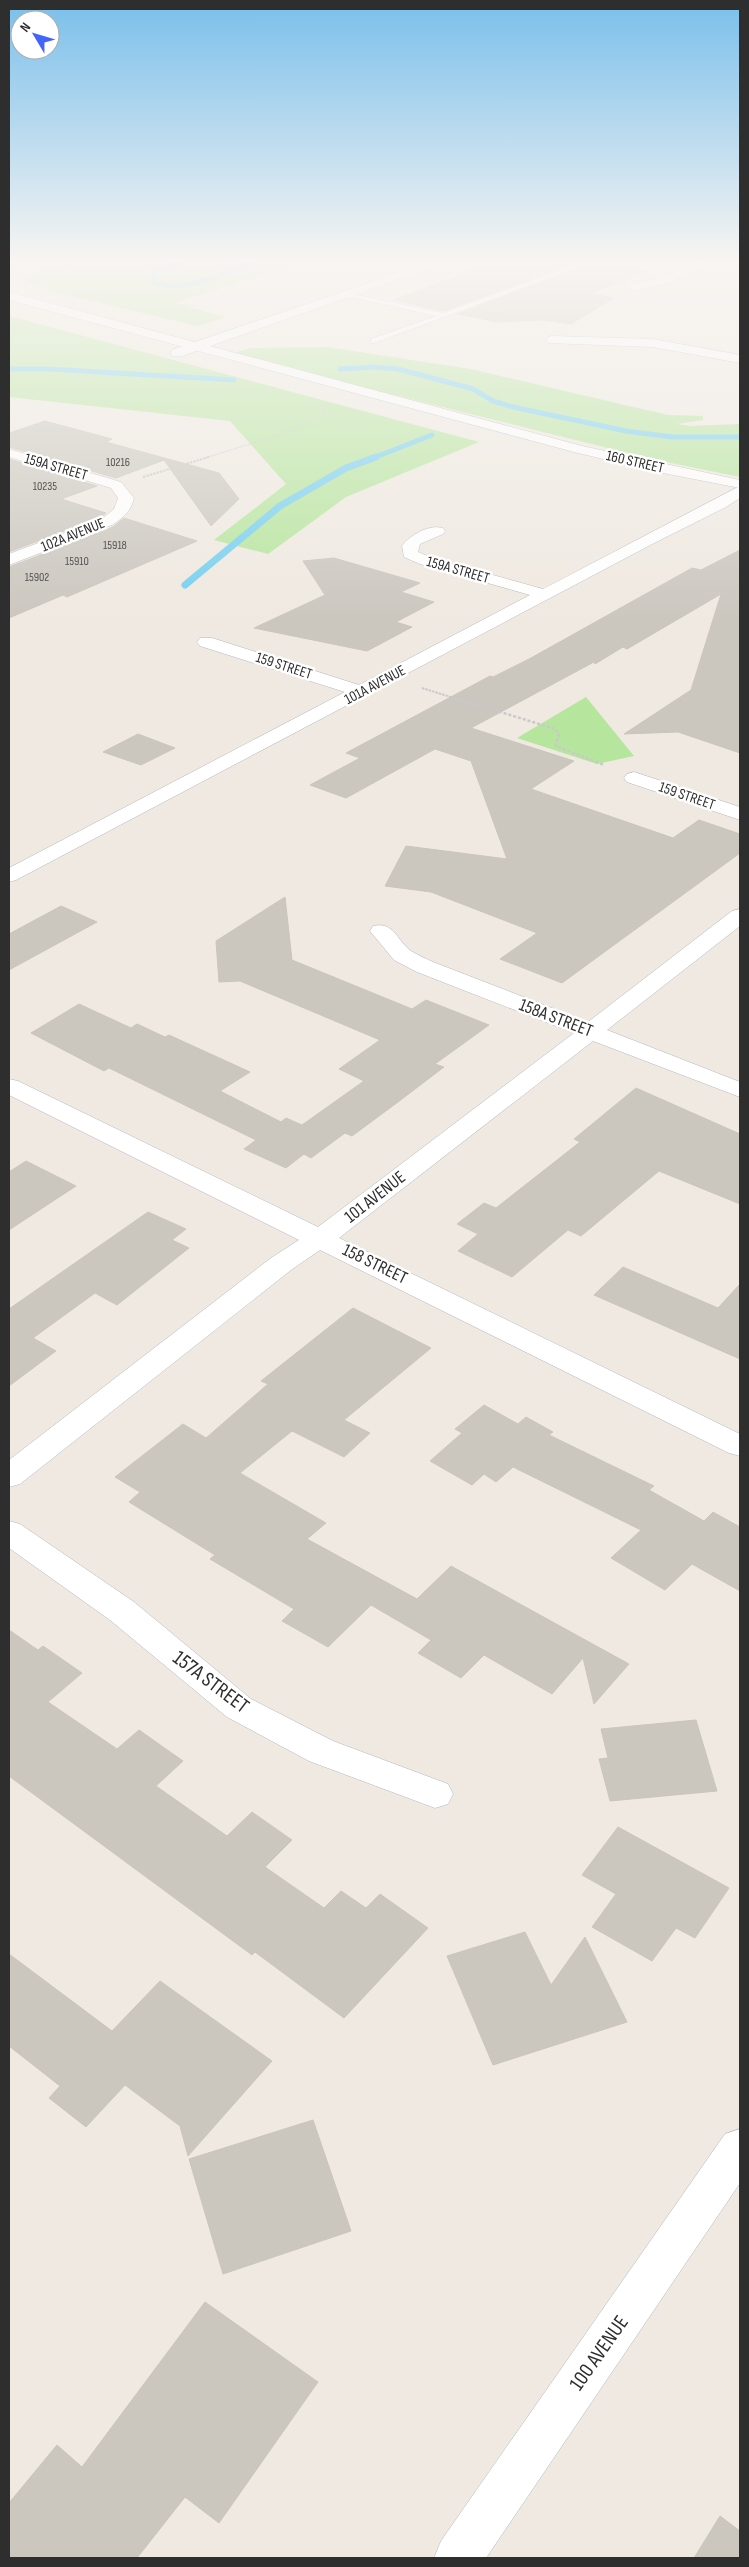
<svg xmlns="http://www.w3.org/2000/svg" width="749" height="2567" font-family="'Sofia Sans Condensed',sans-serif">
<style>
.green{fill:#b6e59e}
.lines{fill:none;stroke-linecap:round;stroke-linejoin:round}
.stream-far1{stroke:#75cff0;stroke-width:5}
.stream{stroke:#75cff0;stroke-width:7}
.building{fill:#cbc7bf;stroke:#cbc5ba}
.lane-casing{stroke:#b4b7c1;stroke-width:1}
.street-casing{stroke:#b4b7c1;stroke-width:1}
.secondary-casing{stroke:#b4b7c1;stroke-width:1}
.path-far2{stroke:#c9c9c9;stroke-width:1;stroke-dasharray:2 1;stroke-linecap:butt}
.path-far1{stroke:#c9c9c9;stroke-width:2;stroke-dasharray:2.5 1;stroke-linecap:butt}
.path{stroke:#c9c9c9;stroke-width:2.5;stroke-dasharray:3 2;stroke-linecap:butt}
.lane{fill:#fff;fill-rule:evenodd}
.street{fill:#fff;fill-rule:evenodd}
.secondary{fill:#fff;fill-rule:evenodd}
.labels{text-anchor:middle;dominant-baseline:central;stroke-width:5;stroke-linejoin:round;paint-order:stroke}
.far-number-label{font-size:12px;fill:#555452}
.far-street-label{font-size:15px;fill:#2e2e2e;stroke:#fff}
.street-label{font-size:18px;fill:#2e2e2e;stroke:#fff}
.near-street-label{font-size:21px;fill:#2e2e2e;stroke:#fff}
</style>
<rect width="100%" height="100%" fill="#efe9e1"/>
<path class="green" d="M85,262h216l-126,41 50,14 -27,9 -141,-33 -34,-13 23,-13z
M9,316l470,126 -133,55 -78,57 -54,-14 72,-56 -56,-63 -221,-24z
M327,347l143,22 198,46 35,1v4l-26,4 14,2 49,-2v53l-84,-17 -426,-106 21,-6z
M586,697l48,59 -37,8 -80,-26z"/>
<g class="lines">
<path class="stream-far1" d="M184,262l-30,11 1,10c35,10 65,-10 97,-21
M9,369h40l185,11
M340,369l35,-2 23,2 75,20 20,12 20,6 113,24 46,6h68
M373,458l59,-23"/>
<path class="stream" d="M185,585l95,-79 66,-38 30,-11"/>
</g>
<path class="building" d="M496,262h81l-133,49 -50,-11z
M594,262h17l37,9 -58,22 24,5 -43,26 -28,-4 -46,2 -39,-8z
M45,421l67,18 -6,3 113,31 20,26 -28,27 -47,-66 -48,18 -107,-31v-14z
M9,459l88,27 -36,13 45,14 -5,4 -92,35z
M124,518l73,23 -130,56 -4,-2 -54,23v-51l104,-40z
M740,550v203l-62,-21 -54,2 67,-44 30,-96 -94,55 -4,-2 -28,17 -1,-2 -123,66 103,33 -43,28 142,49 26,-18 41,14v19l-178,130 -62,-24 37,-26 -106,-41 -46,-6 21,-40 101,13 -36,-98 -36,-12 -89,49 -36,-13 50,-27 -14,-5 144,-77 3,1 38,-19 161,-90 9,2z
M334,558l86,25 -19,9 33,10 -38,20 16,5 -45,24 -113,-23 71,-33 -22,-34z
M138,734l37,14 -34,17 -38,-13z
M285,897l7,63 120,49 14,-9 63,25 -54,39 9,3 -46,35 -46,34 -7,-3 -34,25 -7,-4 -18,14 -42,-19 12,-9 -147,-72 -5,3 -73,-38 48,-29 52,24 6,-4 28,13 4,-2 81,37 -30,19 61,31 5,-4 16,7 62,-44 -25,-12 41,-29 -140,-59 -21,1 -3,-41z
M61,906l36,16 -88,48v-36z
M636,1088l104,46v70l-81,-33 -78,65 -13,-6 -56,47 -54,-26 20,-17 -21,-10 27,-21 12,5 84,-66 -6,-3z
M26,1161l50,25 -67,44v-58z
M148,1212l38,17 -14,11 17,8 -72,57 -22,-12 -62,45 23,13 -47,35v-77z
M623,1267l95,41 22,-24v75l-146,-64z
M353,1308l78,40 -87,72 26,13 -26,24 -52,-26 -52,42 86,50 -19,16 110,60 34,-33 178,98 -35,40 -11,-46 -31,36 -68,-39 -23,23 -43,-25 13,-13 -60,-35 -43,42 -46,-26 12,-12 -84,-50 5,-4 -86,-53 11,-10 -25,-15 68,-53 23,14 62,-54 -7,-3z
M484,1405l34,19 8,-7 27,15 -4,3 105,51 -5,4 55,31 9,-9 27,15v64l-48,-27 -27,26 -54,-32 30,-28 -128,-63 -17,15 -12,-8 -12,11 -42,-24 32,-28 -7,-4z
M9,1630l29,20 5,-4 39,27 -34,29 69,47 22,-19 44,31 -27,25 71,50 25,-24 40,28 -27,27 59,41 17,-17 25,17 14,-14 48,34 -84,90 -89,-66 -3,3 -243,-179z
M696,1720l21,71 -107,10 -11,-42 9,-1 -7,-29z
M618,1827l111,61 -34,50 -19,-10 -24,33 -60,-34 24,-33 -34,-19z
M525,1932l26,53 34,-48 42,85 -134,43 -46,-109z
M9,1954l103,77 48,-50 112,80 -84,95 -8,-30 -55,-41 -39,42 -37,-29 11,-12 -51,-40z
M313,2120l38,111 -128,43 -34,-115z
M205,2302l113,80 -99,141 -34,-26 -48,61h-128v-55l48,-58 25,22z
M720,2516l20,15v27h-46z"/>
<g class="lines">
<g class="lane-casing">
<path id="lane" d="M582,262h10l-218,81h-3v-4l65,-23 -93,-21 4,-2 97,20z
M613,262h15l58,12 -4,2z"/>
</g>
<g class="street-casing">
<path id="street" d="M430,262h17l-265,94h-10l-1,-3 1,-3z
M701,262h16l-50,21 -33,8 -6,-4 2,-3 30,-6z
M732,262h8v3l-6,-1z
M552,336l101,3 87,16v8l-87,-16 -105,-4 -2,-3 2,-3z
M9,449l112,33 13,16c-3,13 -11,20 -22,27l-103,40v-11l93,-35 12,-10 4,-11 -7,-10 -102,-31z
M740,486v12l-14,9 -68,34 -642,339 -7,2v-14l336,-176 -145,-46 -3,-4 3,-4h12l147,47 171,-90 -110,-31 -16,-7 -2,-11c8,-11 27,-22 41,-18l2,3 -2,3 -23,10 -2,8 14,6 111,31z
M634,772l106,35v13l-113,-38 -3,-4 3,-4z
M740,909v17l-133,104 133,52v15l-147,-56 -254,197 401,196v22l-11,-3 -409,-203 -29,20 -271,214 -11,3v-27l262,-202 28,-18 -290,-145v-16l9,2 300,146 256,-194 -157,-61 -23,-12 -24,-29 3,-5c21,-5 24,15 38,25 7,4 15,8 22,11l155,60 144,-111z
M9,1521l11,3 114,78 117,97 82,42 115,43 5,10 -5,10 -13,4 -126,-47 -82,-44 -117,-97 -101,-72z"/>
</g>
<g class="secondary-casing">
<path id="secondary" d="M9,292l573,154 158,34v8l-82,-16 -84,-20 -565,-152z
M740,2129v54l-254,375h-52l7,-17 284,-407z"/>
</g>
<path class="path-far2" d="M14,269l8,4
M146,307l42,-2 24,2
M205,458l74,-23 45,-20 1,-5 -3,-6"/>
<path class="path-far1" d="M143,477l66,-20
M422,688l57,18"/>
<path class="path" d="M475,704l80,25 4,5 -3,12 48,19"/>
<use href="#lane" class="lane"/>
<use href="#street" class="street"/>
<use href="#secondary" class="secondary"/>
</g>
<linearGradient id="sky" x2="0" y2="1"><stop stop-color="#7abfeb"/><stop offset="0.42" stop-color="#f8f5f2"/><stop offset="1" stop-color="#f8f5f2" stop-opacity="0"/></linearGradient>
<rect width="749" height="621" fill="url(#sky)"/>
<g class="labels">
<g class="far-number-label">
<text x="118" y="462">10216</text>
<text x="45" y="486">10235</text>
<text x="115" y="545">15918</text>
<text x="77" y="561">15910</text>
<text x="37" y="577">15902</text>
</g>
<g class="far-street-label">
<text transform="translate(635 462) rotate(13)">160 STREET</text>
<text transform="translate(56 467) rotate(16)">159A STREET</text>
<text transform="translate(73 535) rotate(-22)">102A AVENUE</text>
<text transform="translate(458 570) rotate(16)">159A STREET</text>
<text transform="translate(284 666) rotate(18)">159 STREET</text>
<text transform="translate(375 685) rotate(-28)">101A AVENUE</text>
<text transform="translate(687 796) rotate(19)">159 STREET</text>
</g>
<g class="street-label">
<text transform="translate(556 1018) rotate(21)">158A STREET</text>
<text transform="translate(375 1197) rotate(-38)">101 AVENUE</text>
<text transform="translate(375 1264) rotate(26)">158 STREET</text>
</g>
<g class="near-street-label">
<text transform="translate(211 1682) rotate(37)">157A STREET</text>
<text transform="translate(599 2353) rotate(-55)">100 AVENUE</text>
</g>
</g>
<rect width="749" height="2567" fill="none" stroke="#2e2e2e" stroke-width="20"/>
<g transform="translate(35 35) rotate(308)"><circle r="24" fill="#ffffff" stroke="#ababab"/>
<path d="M0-4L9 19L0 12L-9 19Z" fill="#4264fb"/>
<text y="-8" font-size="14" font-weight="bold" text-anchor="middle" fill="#2e2e2e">N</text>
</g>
</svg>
